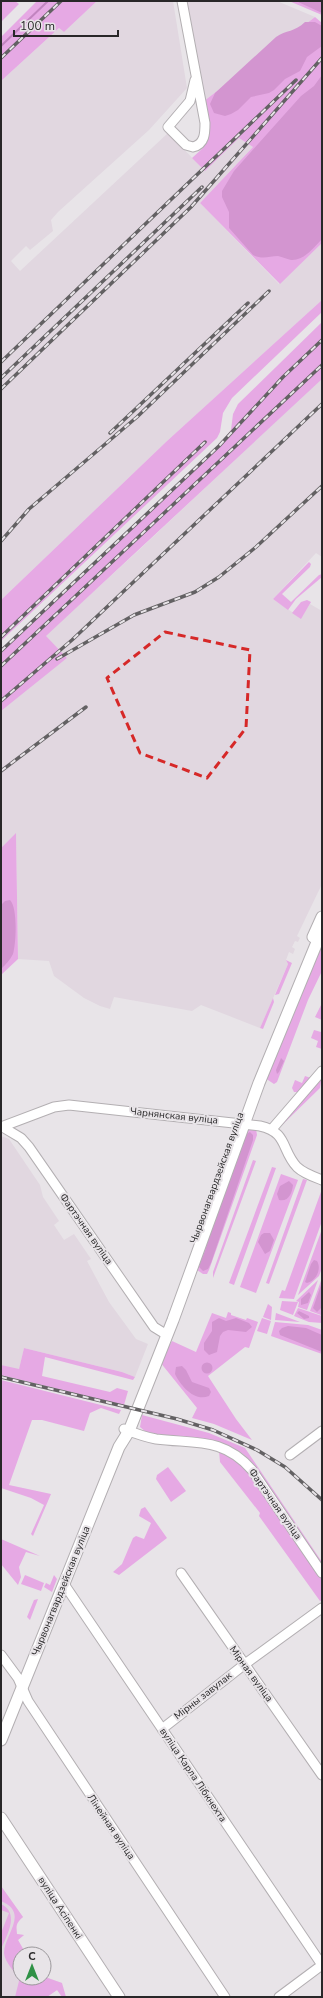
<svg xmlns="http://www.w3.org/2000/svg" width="323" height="1998" font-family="'Nunito Sans',sans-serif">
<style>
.built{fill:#e1d7e0}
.green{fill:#e6a9e4}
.forest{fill:#d395d0}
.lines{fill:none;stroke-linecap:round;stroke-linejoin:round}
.stream{stroke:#c184bf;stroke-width:2}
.minor-casing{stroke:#b3afb2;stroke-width:11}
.major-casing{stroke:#b3afb2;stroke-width:13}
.minor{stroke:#fff;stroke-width:9}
.major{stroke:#fff;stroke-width:11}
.rail-casing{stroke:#636163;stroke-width:3.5}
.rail{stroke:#e8e4e8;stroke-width:2;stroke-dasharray:6;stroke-linecap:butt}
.marked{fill:none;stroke:#d62828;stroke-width:3;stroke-dasharray:8 5;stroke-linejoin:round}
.labels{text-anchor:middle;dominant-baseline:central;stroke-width:4;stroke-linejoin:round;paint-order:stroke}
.street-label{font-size:10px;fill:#282728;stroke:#e8e4e8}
</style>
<rect width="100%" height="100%" fill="#e8e4e8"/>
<path class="built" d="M97,1h76l14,87 -38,42 -91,82 -7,8 2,11 -23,19 -4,-4 -15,15 9,10 148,-138 37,38 34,-33 14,9 -53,56 79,81 43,-41v57l-155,141 -166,159v-519l58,-53 5,4z
M182,1h95l38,16 -115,87z
M322,378v179l-6,-4 -43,46 28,19 9,-14 12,7v273l-25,52 3,2 -2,4 -3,-1 -3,6 3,2 -2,5 -4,-2 -3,8 2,4 -28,64 -59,-23 -9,6 -78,-14 -4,12 -10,-3 -16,-8 -30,-22 -5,-15 -31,-2 -2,-125 -15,14v-140l66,-50 -22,-22 93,-85z
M1,1136l8,3 31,46 3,12 16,24 -5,4 10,15 10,-6 17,25 -4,2 22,41 27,37 12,5 -13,33 -13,-5 -98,-24 -5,22 -18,-5z
M1,1886l22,31 -6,5 -1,4 1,8 7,1 -6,5 8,14h-6v24l22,1 3,-2 17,6 -5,7 -10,7h-46z"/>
<path class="green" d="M1,1h14l4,3 -18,18z
M37,1h60l-33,31 -5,-4 -58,53v-44z
M289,1h33v14z
M315,17l7,6v220l-42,41 -80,-81 53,-56 -14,-9 -34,33 -13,-13 11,-10 5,-10 -8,-34z
M322,300v12l-90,86 -9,15 -3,19 -3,6 -216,203v-41l166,-159z
M322,322v57l-276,257 21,22 -66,53v-60l218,-205 12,-16 2,-16 5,-10z
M309,562l2,2 -1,3 -28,27 9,8 28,-27 3,-1v3l-26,22 -8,11 -15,-11z
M307,600l4,2 -10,17 -9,-6 9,-11z
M16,833l2,126 -17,16v-127z
M320,944l2,1v26l-14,29 -31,82 -3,2 -9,-6z
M286,960l6,3 -13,31 -4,1 13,-31z
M273,998l1,4 -11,27 -3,-1z
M322,1003v17l-7,-3z
M322,1029v20l-6,-2 2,-6 -7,-3 3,-8 7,2z
M322,1075l-2,13 -42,41v-1z
M305,1076l6,2 -12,14h-5l-2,-4 3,-8 7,3z
M247,1129h9l1,6 -48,135 -2,4h-4l-6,-4z
M253,1160l3,1 -43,117v-6z
M272,1167l4,1 -42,117 -5,-2z
M281,1174l17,6 -42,113 -16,-6z
M303,1179l4,1 -38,104 -3,-1z
M322,1189v32l-28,78 -15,-1 3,-8 3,1z
M322,1229v39l-3,8 -21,19z
M322,1278v34l-1,3 -11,-4z
M318,1280l-11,30 -9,-3 1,-5 -3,-1z
M282,1301l16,1 -5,13 -13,-5z
M268,1304l4,3 -1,13 -8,-3z
M298,1308l24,8v7l-13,-1 -15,-6z
M228,1312l3,1v2l15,5 1,-2 11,4 -9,26 -4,-1 -37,29 28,43 16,21 -38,-16 -22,-6 5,-10 -37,-46 12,-21 24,11 16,-39 14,5z
M276,1313l24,9 -25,-2z
M262,1318l9,3 -4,13 -10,-3z
M275,1322l33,3 14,5v24l-51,-18z
M24,1348l98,24 13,5 -2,3 -88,-23 -3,19 68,16 7,-4 11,3 -4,14 -123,-30v-10l18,4z
M1,1380l120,30 -2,4 -18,-6 -11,5 -6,18 -42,-11h-10l-23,65 42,9 -18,42 -2,-2 13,-29 -13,-7 -30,-10z
M142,1415l67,18 36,15 77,114h-3l-75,-107c-31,-24 -64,-14 -98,-23l-6,-5z
M219,1451l17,9 13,13 73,106v21l-2,1 -61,-85 1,-3 -40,-51z
M168,1467l18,24 -15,11 -15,-23 1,-4z
M145,1507l22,31 -48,37 -6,-3 9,-8 11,-26 3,-2 8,3 7,-16 -12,-7 2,-7z
M1,1539l39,17 -14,-4 -7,15 2,10 -3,8 -17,-21z
M25,1575l19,8 -3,8 -20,-7z
M54,1575l3,4 -5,13 -8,-5 2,-4 4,2z
M38,1599l-8,21 -3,-3 7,-17z
M1,1886l22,31c-7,6 -7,9 -6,17l7,1 -6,5 8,14h-6v24l22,1 3,-2 17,6 4,14h-4l-5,-7 -10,7h-32l4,-16c-3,-10 -14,-17 -15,-28 0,-18 26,-40 -3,-52z
M1,1904c19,9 6,31 0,45v-16l8,-20 -8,-3z"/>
<path class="forest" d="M296,1h26v12z
M305,22h10l7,4v20l-15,11 -7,14 -15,8 -11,11 -5,3 -18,4 -13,13 -7,4 -6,2 -11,-3 -4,-9 5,-11 61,-56c10,-7 19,-5 29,-15z
M322,75v164c-8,8 -18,22 -31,21 -5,-1 -8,-3 -13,-4 -9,0 -15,4 -25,-1l-24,-27v-16l-7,-15v-6l12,-20 67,-75 13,-10z
M10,900c8,8 6,44 3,54 -3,6 -7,10 -12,15v-64l4,-4z
M281,1058l3,3 -5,11 -2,2 -1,-4z
M250,1132l3,3v5l-42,123 -3,6 -5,2 -4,-4c2,-9 7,-15 8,-24l39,-109z
M289,1181l4,4c-1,8 -4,17 -14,15l-2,-6 3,-8z
M264,1233h6l4,7 -4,11 -5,3 -7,-12 3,-7z
M314,1260l3,1c5,8 -1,20 -10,22l-2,-1 6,-18z
M322,1282v25l-5,5 -4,-4z
M309,1292l2,3 -3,8 -7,2v-6z
M299,1311l10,5v2l-5,1 -7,-6z
M219,1318l7,3 10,-3 13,5 3,4 -6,5 -18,-2 -5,2 -3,4 -3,16 -8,3 -5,-5v-7l8,-12v-9z
M288,1326l18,2 16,7v17l-42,-17 -1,-4 3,-3z
M201.5 1368a5.5 5.5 0 1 1 11 0a5.5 5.5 0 1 1-11 0Z
M182,1366l4,4 6,12 17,6 2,4 -2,4c-15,6 -28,-10 -34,-22l1,-7z"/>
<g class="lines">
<path class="stream" d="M1,46l47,-45"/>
<g class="minor-casing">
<path id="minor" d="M182,1l23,122c0,10 0,21 -12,24l-7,-2 -18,-18 22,-26 5,-21
M1,1126l20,12 8,9 125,180 13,8
M1,1127l53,-20 15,-2 191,21c28,6 21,24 37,41 6,6 17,10 25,13
M272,1129l50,-58
M124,1429c10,4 21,8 32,10 39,5 67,-2 96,31l70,103
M290,1455l32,-24
M181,1573l141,202
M64,1584l258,381
M1,1655l17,23 10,23 197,296
M162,1729l83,-65 77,-56
M279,1997l43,-32"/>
</g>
<g class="major-casing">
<path id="major" d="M313,937l9,-20
M1,1740l118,-293 10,-16 44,-111 86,-237 63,-153
M1,1818l118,179"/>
</g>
<use href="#minor" class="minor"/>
<use href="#major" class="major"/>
<g class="rail-casing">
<path id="rail" d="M1,58l60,-57
M1,362l295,-282
M1,378l201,-191
M1,389l190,-182 131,-149
M110,433l138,-130
M1,541l28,-32 108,-92 132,-126
M1,637l204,-195
M1,651l218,-205 64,-69 39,-37
M57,659l77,-44 61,-23 24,-15 37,-30 66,-61
M1,666l321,-301
M1,701l71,-61 250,-236
M1,771l85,-64
M1,1377l176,42 36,11 44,20 28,17 37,33"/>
</g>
<use href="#rail" class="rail"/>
</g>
<path class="marked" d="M165,632l85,18 -4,78 -39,50 -67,-25 -33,-75z"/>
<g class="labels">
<g class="street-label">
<text transform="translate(174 1116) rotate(6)">Чарнянская вуліца</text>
<text transform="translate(217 1178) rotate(-70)">Чырвонагвардзейская вуліца</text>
<text transform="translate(86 1229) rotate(55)">Фартэчная вуліца</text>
<text transform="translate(275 1504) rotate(55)">Фартэчная вуліца</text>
<text transform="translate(61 1591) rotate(-68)">Чырвонагвардзейская вуліца</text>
<text transform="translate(251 1674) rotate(54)">Мірная вуліца</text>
<text transform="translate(203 1696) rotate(-38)">Мірны завулак</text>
<text transform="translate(193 1775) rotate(56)">вуліца Карла Лібкнехта</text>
<text transform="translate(111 1827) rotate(56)">Лінейная вуліца</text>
<text transform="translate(60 1908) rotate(57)">вуліца Асіпенкі</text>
</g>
</g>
<rect width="323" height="1998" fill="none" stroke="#282728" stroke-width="4"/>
<g transform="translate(32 1966)"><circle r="19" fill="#e8e4e8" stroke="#9b989b"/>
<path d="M0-3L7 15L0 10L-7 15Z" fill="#2f9146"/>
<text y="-6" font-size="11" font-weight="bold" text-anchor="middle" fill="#282728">С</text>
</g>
<path d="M14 30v6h104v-6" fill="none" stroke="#282728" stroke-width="2"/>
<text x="20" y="30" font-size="12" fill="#282728" stroke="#e8e4e8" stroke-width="3" paint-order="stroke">100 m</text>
</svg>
